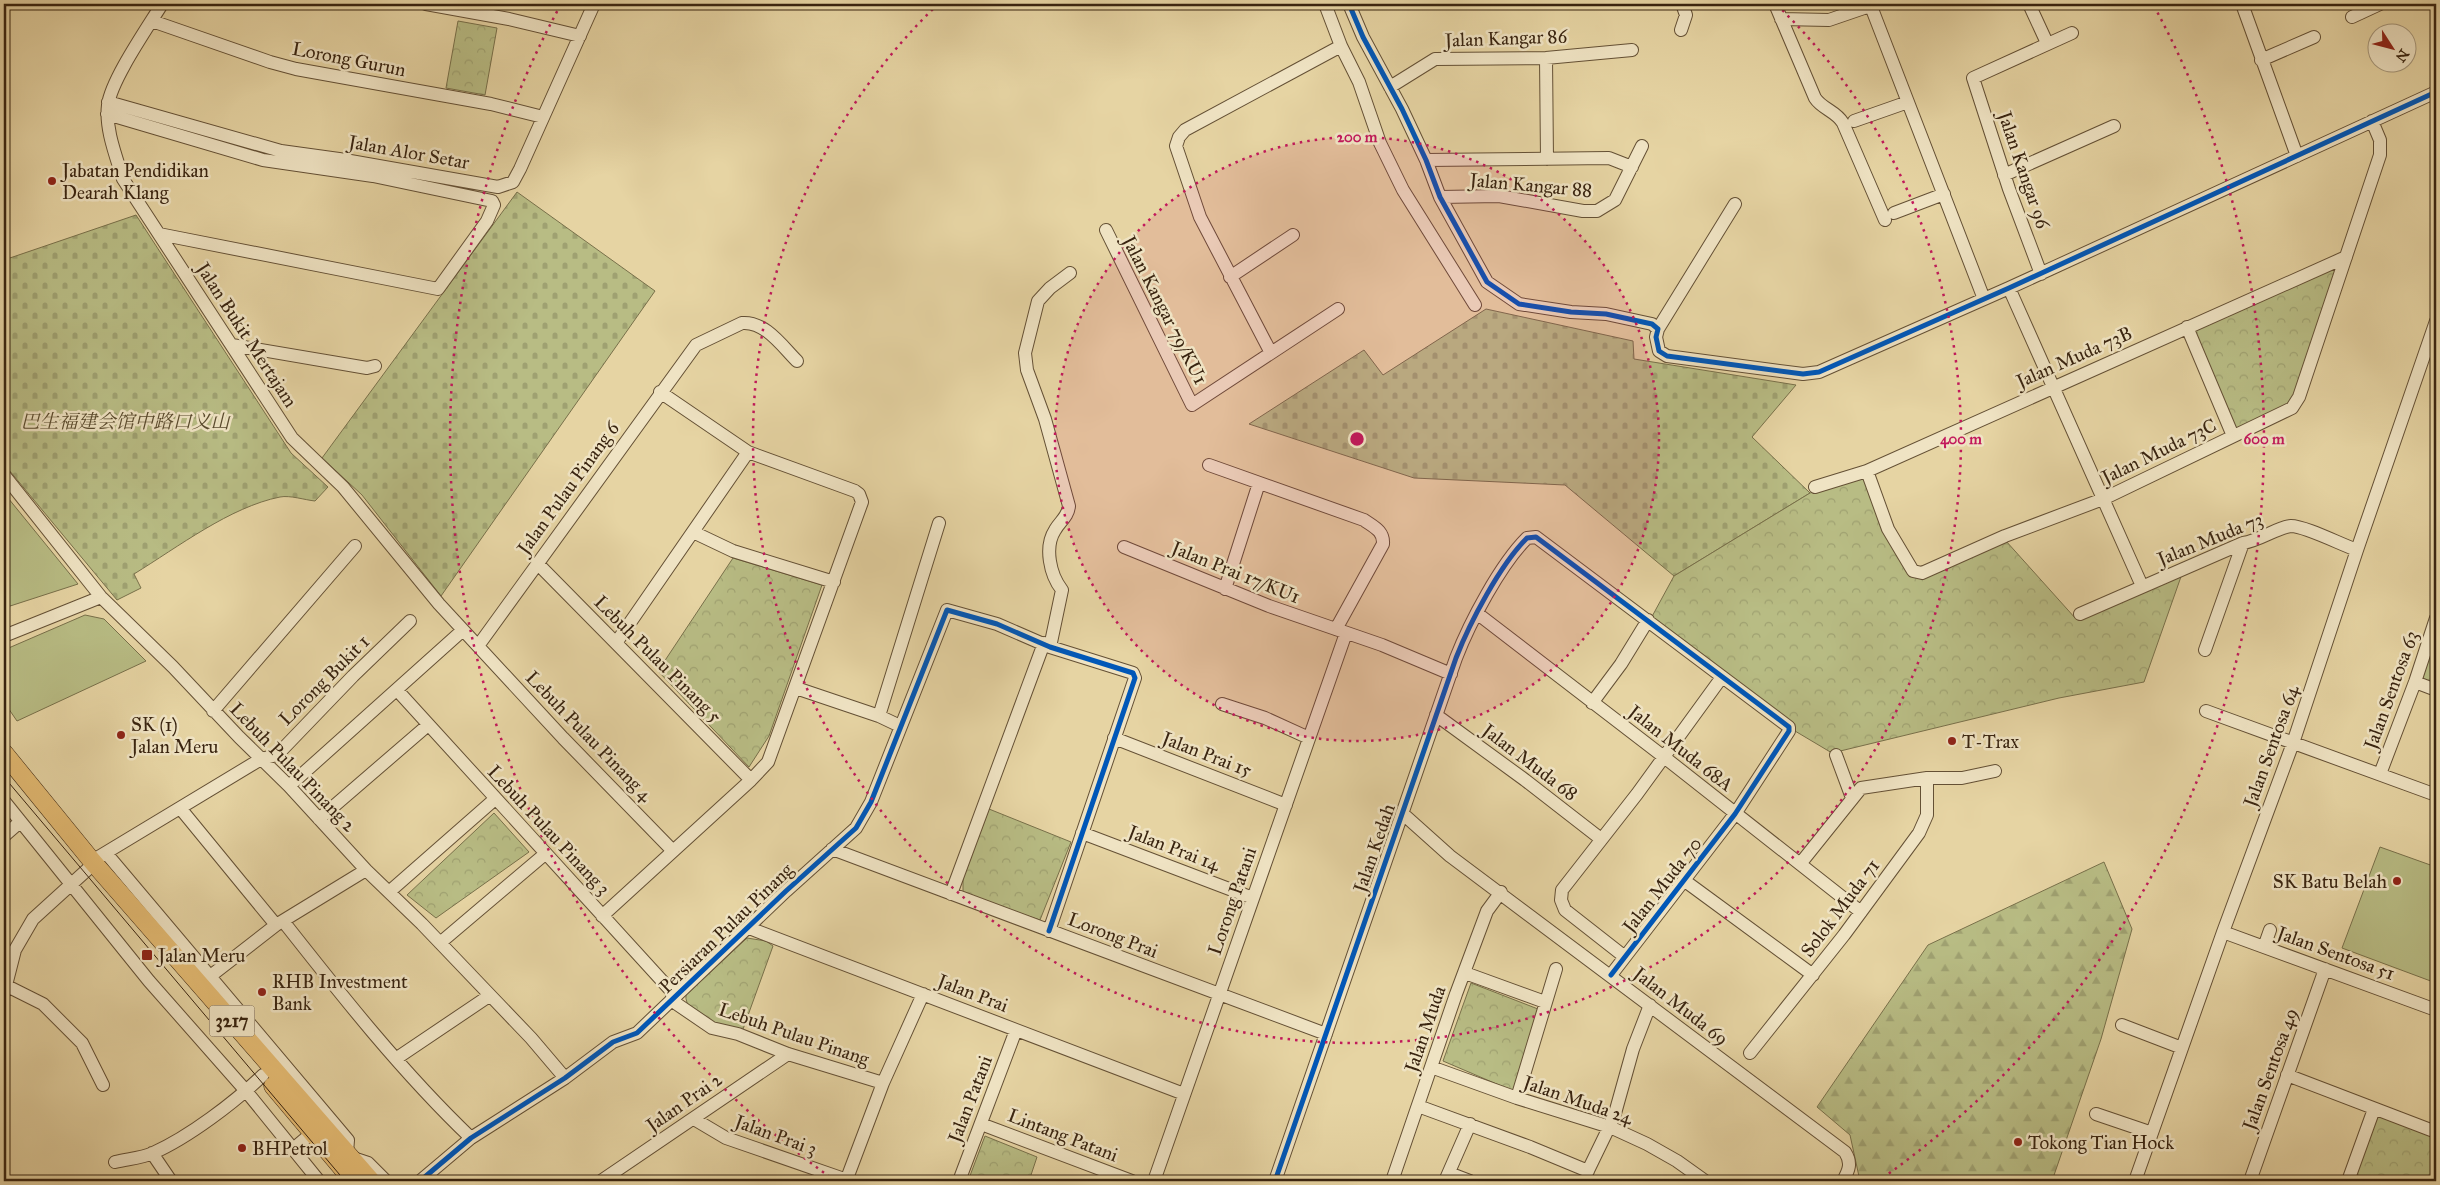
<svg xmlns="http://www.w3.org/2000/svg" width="2440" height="1185" font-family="'IM FELL Great Primer','Noto Serif SC',serif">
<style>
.grass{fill:#b8bc84;stroke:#78704a}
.forest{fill:url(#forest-firs);stroke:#78704a}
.cemetery{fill:url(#cemetery-stones);stroke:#78704a}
.park{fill:url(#park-crowns);stroke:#78704a}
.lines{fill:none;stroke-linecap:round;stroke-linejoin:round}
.minor-casing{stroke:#645035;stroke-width:14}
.highway-casing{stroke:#392410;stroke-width:19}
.minor{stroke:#efe3c3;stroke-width:12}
.highway{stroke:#e3ba72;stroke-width:18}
.tram{stroke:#392410;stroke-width:1}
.cycleway-casing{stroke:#efe3c3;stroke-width:8}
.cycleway{stroke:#0057b8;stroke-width:5}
.ring{fill:none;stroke:#c2185b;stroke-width:2.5;stroke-dasharray:2.5 5}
.poi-dot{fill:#8f2418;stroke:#efe3c3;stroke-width:2}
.labels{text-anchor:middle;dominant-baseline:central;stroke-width:5;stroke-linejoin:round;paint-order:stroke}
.shield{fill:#efe3c3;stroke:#705d46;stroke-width:1}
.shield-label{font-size:18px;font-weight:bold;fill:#392410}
.street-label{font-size:19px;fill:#392410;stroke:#efe3c3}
.poi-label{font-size:19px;fill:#392410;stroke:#efe3c3;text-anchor:start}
.park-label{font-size:19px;font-style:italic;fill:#594a2d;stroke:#efe3c3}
.centre{fill:#c2185b;stroke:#efe3c3;stroke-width:2.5}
.ring-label{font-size:15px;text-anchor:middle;font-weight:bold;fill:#c2185b;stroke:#efe3c3;stroke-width:5;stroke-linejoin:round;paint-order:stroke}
</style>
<defs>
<pattern id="forest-firs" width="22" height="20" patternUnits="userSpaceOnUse" patternTransform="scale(1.25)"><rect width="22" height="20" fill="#b8bc84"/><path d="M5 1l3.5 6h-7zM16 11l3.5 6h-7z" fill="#9fa171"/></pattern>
<pattern id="cemetery-stones" width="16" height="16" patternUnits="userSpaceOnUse" patternTransform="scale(1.25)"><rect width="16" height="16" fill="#b8bc84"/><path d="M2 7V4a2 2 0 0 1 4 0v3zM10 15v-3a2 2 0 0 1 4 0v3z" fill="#9fa171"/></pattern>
<pattern id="park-crowns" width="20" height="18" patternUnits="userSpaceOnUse" patternTransform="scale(1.25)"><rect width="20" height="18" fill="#b8bc84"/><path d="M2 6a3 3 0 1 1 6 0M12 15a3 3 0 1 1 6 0" fill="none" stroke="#9fa171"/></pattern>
</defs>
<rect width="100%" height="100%" fill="#e6d4a3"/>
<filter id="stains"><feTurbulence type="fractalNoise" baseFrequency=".004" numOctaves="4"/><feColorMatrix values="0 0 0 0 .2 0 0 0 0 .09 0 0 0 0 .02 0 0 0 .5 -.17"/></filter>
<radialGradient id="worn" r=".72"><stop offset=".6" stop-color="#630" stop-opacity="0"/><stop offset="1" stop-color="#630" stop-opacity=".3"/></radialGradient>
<path class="grass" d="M4,493l74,91 -74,24z
M85,615l19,4 42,42 -129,60 -13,-19v-52z
M2380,847l56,20v116l-94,-35z"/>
<path class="forest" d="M2104,862l28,67 -31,110 -49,142h-192l-10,-46 -33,-28 111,-162z"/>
<path class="cemetery" d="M517,192l138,99 -214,305 -79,-101 -40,-37z
M136,215l155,238 37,34 -13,14c-10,-1 -25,-6 -35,-4 -50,10 -102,50 -146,77l7,14 -24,12 -113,-136v-204z
M1486,309l147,32 1,18 162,26 -44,52 58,56 -136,83 -109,-91 -151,-7 -165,-54 115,-74 19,25z"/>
<path class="park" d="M458,21l39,7 -12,67 -39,-7z
M2346,257l-47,140 -66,39 -46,-109z
M1863,476l48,95 95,-30 70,78 107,-48 -39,111 -85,16 -227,55 -37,-22 -146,-109 25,-46 136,-83z
M733,558l89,27 -53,151 -20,31 -91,-96z
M2436,636v52l-15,-5z
M989,809l82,33 -31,78 -77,-26v-16z
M494,813l35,39 -93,66 -29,-23z
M747,938l19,3 7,5 -31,86c-16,-5 -59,-17 -56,-37z
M1471,983l67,26 -25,82 -70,-30z
M2374,1109l62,23v49h-88z
M985,1136l52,21 -8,24h-61z"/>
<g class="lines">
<g class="minor-casing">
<path id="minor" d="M162,4c-14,23 -51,76 -54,101 -3,24 8,51 15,74l169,259 51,49 96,117 124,134 110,113
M426,4l83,15 71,17
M1325,4l16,42 18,36 21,61 23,47 72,115
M1349,4l14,33 39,72 24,51 14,37 47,85 32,22 52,8 35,2 46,10 6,5 -2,8 3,14 8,5 136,18 16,-2 190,-84 427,-196
M1775,4l40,94c7,11 21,13 28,25l42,97
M2029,4l18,39
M2242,4l55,152
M2352,17l28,-13
M1781,19l48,1 38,-13 5,2 112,290
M152,21l118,41 26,7 195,35 52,13
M1681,30l5,-15 -4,-11
M1546,58l1,101
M2261,60l53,-23
M1390,87l45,-28 111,-1 86,-8
M108,102l173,49 58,8 159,28 15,-5 7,-13 74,-165
M107,114l156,46 110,16 119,25 2,4 -7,16 -49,68 -279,-55
M1854,121l54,-19
M1426,160l183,-2 23,9
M2004,175l110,-49
M1440,197l59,-1 84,15h14l18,-11 27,-54
M1894,213l50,-19
M1106,230l86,175 146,-96
M2041,274l-32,-85 -36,-111 99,-45
M1230,277l63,-42
M2009,288l133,298
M2187,327l46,109
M1658,329l77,-125
M232,345l135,23 8,-2
M1271,353l-71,-136 -24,-71 3,-9 6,-7 156,-84
M1209,465l155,55c10,7 20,11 19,24l-47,85
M1867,471l21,58 25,42 9,2 83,-37 98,-37 189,-91 7,-11 81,-242v-15l-8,-19
M4,475l97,122 72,70 66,70 50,49 77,84 56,54 109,114 34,40
M1815,487l52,-16 479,-214
M693,532l40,19 101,31
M1124,547l145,59 113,39 69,29
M537,563l214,217
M1225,589l34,-106
M1478,614l186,143 197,155
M2080,614l163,-71c16,-2 35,-16 48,-17 14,0 51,19 66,24
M4,636l97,-39
M616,643l132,-191
M478,646l218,-301 46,-22c23,-2 40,23 55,38
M1050,647l12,-57c-12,-15 -18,-43 -7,-60 5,-9 13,-13 14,-24l-24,-87 -18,-49 -2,-17 13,-52 12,-13 20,-15
M2205,650l38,-107
M2415,682l21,8
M796,688l83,28 21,10
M397,690l278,305
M1592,703l29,-39 27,-44
M1222,704l43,14 44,20
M213,711l142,-165
M2206,711l230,84
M1436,715l89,65 76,59
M879,716l60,-193
M1114,738l172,67
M1836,755l16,43
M2380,774l35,-92 21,-64
M289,786l174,-156
M4,801l145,180 97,110 73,90
M180,808l96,117
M1402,813l48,43 395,296c7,11 4,18 -2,29
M319,819l109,-94
M1082,833l171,65
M4,836l16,-14
M832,849l494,185
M106,853l242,287 -1,13
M92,861l169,-102 16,-4 76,-79 57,-55
M1800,864l61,-76 66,-10h35l33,-7
M1685,881l128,94
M389,892l106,-93
M951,894l93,-251
M602,916l149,-136 17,-18 94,-260 -3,-8 -4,-3 -107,-39 -88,-60
M283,921c59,75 119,151 188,217
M749,928l435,166
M2223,932l213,78
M440,943l105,-89
M2264,947l6,-17
M1625,957l-60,-47 -4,-10 1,-10 75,-96 85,-117
M1465,973l80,29
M204,981l72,-56 90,-55
M7,986l36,18 39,39 21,42
M4,993l11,-43 18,-31 55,-50
M671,1000l41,28 26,6 50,20 95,29
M2122,1025l60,23
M1750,1053l94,-118 75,-102 8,-18v-37
M397,1058l92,-62
M1431,1067l86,31 93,29 37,17 30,17 28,20
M2287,1075l149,57
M1517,1098l39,-129
M1418,1106l112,41 58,24
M2096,1114l56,19
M694,1119l32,19 121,42
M981,1124l151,57
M293,1149l19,-16
M152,1153l19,28
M350,1157l18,6 18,18
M115,1162c12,-3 27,-4 38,-9 36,-16 82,-51 110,-78
M1449,1173l21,8
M420,1181l51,-43 94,-60 48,-36 24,-9 149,-142 70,-63 15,-26 76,-192 50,14 53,23 83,26 2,5 -86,253
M601,1181l187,-127
M846,1181l37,-98 40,-89
M959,1181l57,-151
M1154,1181l192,-548
M1275,1181l181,-523c14,-36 44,-93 71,-120l9,-1 253,190v4l-54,83 -124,161
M1392,1181l64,-187 31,-83 14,-19
M1445,1181l25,-57
M1583,1181l31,-64 19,-68 17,-44
M2135,1181l88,-249 70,-189 64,-193 79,-229
M2250,1181l75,-212
M2348,1181l26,-72"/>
</g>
<g class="highway-casing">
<path id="highway" d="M4,753l88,108 279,320
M273,1086l80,95"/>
</g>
<use href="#minor" class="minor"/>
<use href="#highway" class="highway"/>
<path class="tram" d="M4,777l341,404"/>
<g class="cycleway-casing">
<path id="cycleway" d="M1349,4l14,33 39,72 24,51 14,37 47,85 32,22 52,8 35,2 46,10 6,5 -2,8 3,14 8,5 136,18 16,-2 190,-84 427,-196
M420,1181l51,-43 94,-60 48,-36 24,-9 149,-142 70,-63 15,-26 76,-192 50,14 53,23 83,26 2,5 -86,253
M1275,1181l181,-523c14,-36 44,-93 71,-120l9,-1 253,190v4l-54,83 -124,161"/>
</g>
<use href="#cycleway" class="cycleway"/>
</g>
<circle cx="1357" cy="439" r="302" fill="#c2185b" fill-opacity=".12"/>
<g class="ring">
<circle cx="1357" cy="439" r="302"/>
<path d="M1777 5A604 604 0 1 1 937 5"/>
<path d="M830 1177A907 907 0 0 1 560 6M2154 6A907 907 0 0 1 1884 1177"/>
</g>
<g class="poi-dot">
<circle cx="52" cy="181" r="5"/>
<circle cx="121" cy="735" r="5"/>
<circle cx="1952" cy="741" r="5"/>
<circle cx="2397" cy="881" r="5"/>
<rect x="141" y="949" width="12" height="12" rx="2.5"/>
<circle cx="262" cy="992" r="5"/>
<circle cx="2018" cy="1142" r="5"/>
<circle cx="242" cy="1148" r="5"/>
</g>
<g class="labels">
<rect class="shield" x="209.5" y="1005.5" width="45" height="31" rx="4"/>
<g class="shield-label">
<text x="232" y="1021">3217</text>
</g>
<g class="street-label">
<text transform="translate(1506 38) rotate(-2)">Jalan Kangar 86</text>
<text transform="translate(349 59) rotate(11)">Lorong Gurun</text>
<text transform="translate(409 152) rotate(10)">Jalan Alor Setar</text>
<text transform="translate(2024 170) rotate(71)">Jalan Kangar 96</text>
<text transform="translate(1531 185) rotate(5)">Jalan Kangar 88</text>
<text transform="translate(1165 310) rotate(63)">Jalan Kangar 79/KU1</text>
<text transform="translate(247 335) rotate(57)">Jalan Bukit Mertajam</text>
<text transform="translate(2074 357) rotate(-24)">Jalan Muda 73B</text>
<text transform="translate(2159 451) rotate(-26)">Jalan Muda 73C</text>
<text transform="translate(568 488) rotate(-54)">Jalan Pulau Pinang 6</text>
<text transform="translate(2210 539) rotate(-22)">Jalan Muda 73</text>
<text transform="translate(1236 572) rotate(22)">Jalan Prai 17/KU1</text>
<text transform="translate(658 659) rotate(45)">Lebuh Pulau Pinang 5</text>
<text transform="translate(324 680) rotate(-45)">Lorong Bukit 1</text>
<text transform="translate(2391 690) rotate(-70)">Jalan Sentosa 63</text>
<text transform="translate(589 736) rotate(46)">Lebuh Pulau Pinang 4</text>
<text transform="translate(2271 746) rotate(-70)">Jalan Sentosa 64</text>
<text transform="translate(1681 748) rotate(38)">Jalan Muda 68A</text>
<text transform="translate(1207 754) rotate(21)">Jalan Prai 15</text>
<text transform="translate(1530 762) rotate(37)">Jalan Muda 68</text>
<text transform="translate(293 767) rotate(46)">Lebuh Pulau Pinang 2</text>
<text transform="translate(549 830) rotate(47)">Lebuh Pulau Pinang 3</text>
<text transform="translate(1174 848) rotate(21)">Jalan Prai 14</text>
<text transform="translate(1374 848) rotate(-71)">Jalan Kedah</text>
<text transform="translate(1662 885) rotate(-52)">Jalan Muda 70</text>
<text transform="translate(1232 901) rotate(-71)">Lorong Patani</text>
<text transform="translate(1840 908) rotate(-53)">Solok Muda 71</text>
<text transform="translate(726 928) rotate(-44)">Persiaran Pulau Pinang</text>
<text transform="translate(1113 935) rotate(21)">Lorong Prai</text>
<text transform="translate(2336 953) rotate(20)">Jalan Sentosa 51</text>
<text transform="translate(973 993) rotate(21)">Jalan Prai</text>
<text transform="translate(1681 1006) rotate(38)">Jalan Muda 69</text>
<text transform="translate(1425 1029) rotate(-71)">Jalan Muda</text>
<text transform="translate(794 1034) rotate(19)">Lebuh Pulau Pinang</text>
<text transform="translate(2270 1069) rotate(-70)">Jalan Sentosa 49</text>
<text transform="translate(970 1099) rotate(-69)">Jalan Patani</text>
<text transform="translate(1578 1100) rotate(19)">Jalan Muda 24</text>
<text transform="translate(684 1102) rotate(-35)">Jalan Prai 2</text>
<text transform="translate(776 1135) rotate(20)">Jalan Prai 3</text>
<text transform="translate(1063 1135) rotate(21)">Lintang Patani</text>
</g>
<g class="poi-label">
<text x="62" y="170">Jabatan Pendidikan<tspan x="62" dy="22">Dearah Klang</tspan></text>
<text x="131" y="724">SK (1)<tspan x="131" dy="22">Jalan Meru</tspan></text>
<text x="1962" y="741">T-Trax</text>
<text x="2387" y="881" text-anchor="end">SK Batu Belah</text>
<text x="158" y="955">Jalan Meru</text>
<text x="272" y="981">RHB Investment<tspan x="272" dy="22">Bank</tspan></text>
<text x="2028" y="1142">Tokong Tian Hock</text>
<text x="252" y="1148">BHPetrol</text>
</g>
<g class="park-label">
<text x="125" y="421">巴生福建会馆中路口义山</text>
</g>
</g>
<circle cx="1357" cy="439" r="8" class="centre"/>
<g class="ring-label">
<text x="1357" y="142">200 m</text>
<text x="1961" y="444">400 m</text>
<text x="2264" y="444">600 m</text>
</g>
<rect width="2440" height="1185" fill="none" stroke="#e6d4a3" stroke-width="20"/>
<rect x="5" y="5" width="2430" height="1175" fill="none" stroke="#392410" stroke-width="2.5"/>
<rect x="10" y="10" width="2420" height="1165" fill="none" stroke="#392410"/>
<g transform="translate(2392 48) rotate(126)"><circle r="24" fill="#efe3c3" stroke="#a6977b"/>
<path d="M0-4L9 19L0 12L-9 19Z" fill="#8f2418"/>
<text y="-8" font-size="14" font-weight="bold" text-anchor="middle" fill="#392410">N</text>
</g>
<rect width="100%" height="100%" filter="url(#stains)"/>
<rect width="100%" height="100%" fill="url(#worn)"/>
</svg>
